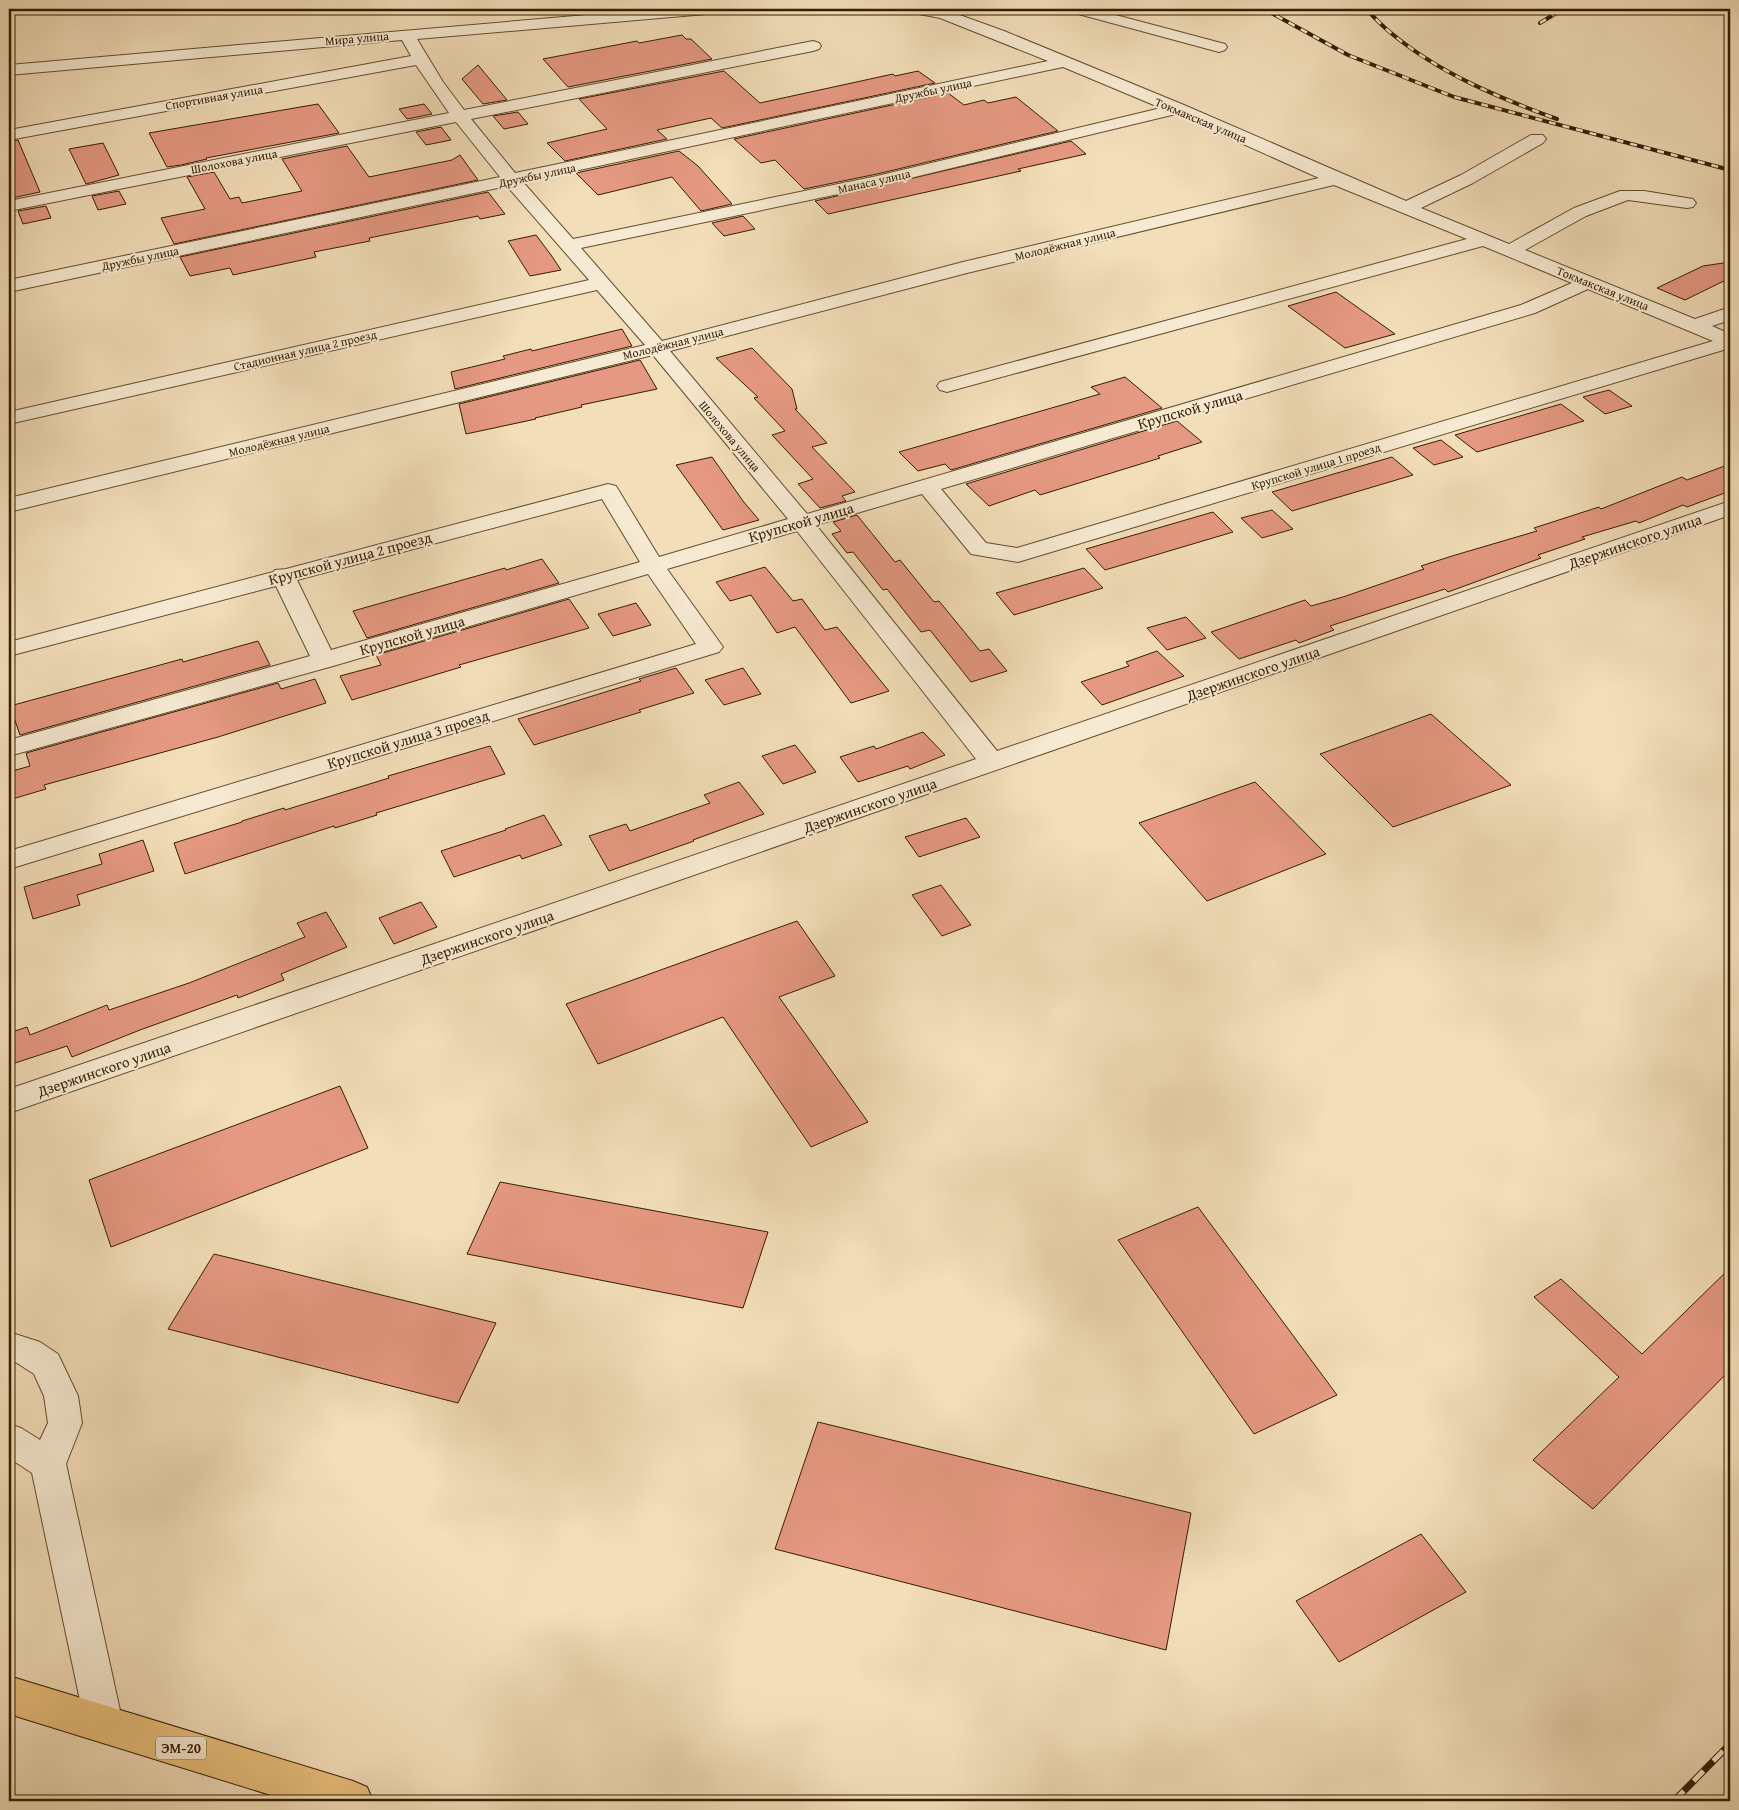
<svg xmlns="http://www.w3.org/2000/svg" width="1739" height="1810" font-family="'Gentium Book Plus',serif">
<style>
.building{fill:#e69982;stroke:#351c01}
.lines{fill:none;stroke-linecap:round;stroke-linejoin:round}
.minor-casing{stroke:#644c2f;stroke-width:2}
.major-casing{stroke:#351c01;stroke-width:2}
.minor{fill:#f7ead2;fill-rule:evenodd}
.major{fill:#e9bf7c;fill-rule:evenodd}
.rail-far1-casing{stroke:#351c01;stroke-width:4}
.rail-casing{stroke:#351c01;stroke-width:7}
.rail-far1{stroke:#f7ead2;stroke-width:2.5;stroke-dasharray:7;stroke-linecap:butt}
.rail{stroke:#f7ead2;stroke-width:5;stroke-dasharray:14;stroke-linecap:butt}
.labels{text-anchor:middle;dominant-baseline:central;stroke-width:4;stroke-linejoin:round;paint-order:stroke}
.far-street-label{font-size:12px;fill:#351c01;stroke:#f7ead2}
.shield{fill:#f7ead2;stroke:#6f5a40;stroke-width:1}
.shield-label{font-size:14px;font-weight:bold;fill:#351c01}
.street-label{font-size:15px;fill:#351c01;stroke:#f7ead2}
</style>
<rect width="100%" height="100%" fill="#f2deb9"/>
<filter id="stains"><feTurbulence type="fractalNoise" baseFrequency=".004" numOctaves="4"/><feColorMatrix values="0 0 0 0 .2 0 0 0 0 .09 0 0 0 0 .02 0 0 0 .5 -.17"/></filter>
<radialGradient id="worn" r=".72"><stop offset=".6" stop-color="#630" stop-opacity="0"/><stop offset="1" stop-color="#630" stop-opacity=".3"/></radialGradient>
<path class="building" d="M682,35l4,4h5l21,20 -144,28 -25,-28 94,-18 2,2z
M478,65l29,35 -24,4 -21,-25z
M724,71l36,32 133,-29 2,2 23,-5 17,12 -213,45 -11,-10 -54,12 10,9 -102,22 -18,-18 60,-14 -28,-30z
M948,93l16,12 20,-5 4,3 28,-6 42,34 -181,43 -73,15 -29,-29 -14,3 -27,-24z
M318,104l21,29 -133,25 1,1 -26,6 -14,2 -18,-34z
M424,104l8,10 -25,5 -8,-10z
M518,112l10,12 -24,5 -11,-13z
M441,127l10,13 -25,5 -10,-13z
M18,140l22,52 -28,6 -3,-9v-47z
M1071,141l15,13 -68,15 3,2 -193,43 -13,-13z
M103,143l16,32 -33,9 -17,-35z
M347,146l22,31 83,-17 8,-5 18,25 -304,64 -13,-26 44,-9 -18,-32 27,-5 16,27 9,-2 3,6 60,-12 -20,-32z
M679,151l19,15 34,38 -31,7 -29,-34 -74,18 -22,-22z
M119,191l7,13 -28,6 -6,-14z
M488,192l17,22 -25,5 -2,-3 -109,22 1,3 -56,11 2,5 -51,11 -32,7 -3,-7 -40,8 -10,-19z
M46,206l5,12 -28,6 -5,-13z
M743,216l12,13 -31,7 -12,-13z
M536,235l15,20 10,15 -31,6 -22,-35z
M1730,262v16l-45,22 -28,-12 46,-22z
M1336,292l59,42 -50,14 -57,-42z
M622,329l10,17 -177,43 -4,-17 54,-13 -2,-3 28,-7 1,2z
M752,348l40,41 5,20h-2l32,34 -15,4 43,45 -13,4 4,5 -26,7 -22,-24 15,-5 -41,-44 13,-4 -31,-33 4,-1 -42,-39z
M640,360l17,29 -76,16 1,2 -47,11 1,1 -70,15 -7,-30z
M1125,377l37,31 -211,62 -6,-6 -27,7 -19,-19 201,-58 -9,-7z
M1609,390l23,16 -27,8 -22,-17z
M1561,404l23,17 -107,31 -22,-17z
M1177,421l25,21 -44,14 2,2 -120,37 -5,-5 -46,16 -23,-22z
M1441,440l22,17 -29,8 -21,-17z
M712,457l31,44 16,19 -36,10 -47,-65z
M1392,457l21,18 -121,36 -20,-19z
M1730,464v27l-43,16 -4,-2 -44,18 -3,-2 -54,16 3,2 -47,16 3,3 -93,34 -3,-3 -115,37 4,4 -35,13 -3,-3 -57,19 -28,-27 94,-32 6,6 32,-9 81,-28 -3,-3 31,-10 85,-25 -3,-3 65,-21 2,2 81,-32 5,3z
M1272,510l21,19 -31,9 -21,-20z
M1213,512l20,20 -128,38 -19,-21z
M857,515l38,47 5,-2 34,42 5,-1 41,50 9,-2 18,22 -36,11 -41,-52 -9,2 -34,-43 -4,1 -30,-38 -6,1 -15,-19 9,-3 -8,-9z
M542,559l17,24 -192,55 -14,-27 152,-43 1,2z
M765,567l28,34 9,-2 23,31 12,-3 52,64 -38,12 -56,-76 -18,6 -26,-38 -21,6 -14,-19z
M1084,568l19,20 -89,27 -18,-22z
M569,599l20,29 -130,37 2,2 -109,33 -12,-24 41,-11 -5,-10z
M636,603l15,22 -38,11 -15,-22z
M1186,617l20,21 -39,12 -20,-22z
M258,641l12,24 -250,70 -10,-29 172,-47 1,3z
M1157,651l27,25 -82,29 -21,-23 48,-16 -3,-4z
M676,668l18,25 -55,17 2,2 -107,33 -16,-26 123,-38 -2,-2z
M743,668l18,26 -37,11 -19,-25z
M315,679l11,24 -108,34 -174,48 2,4 -37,11v-28l21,-6 -4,-13 252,-70 3,6z
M1431,714l80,71 -118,42 -73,-73z
M923,732l22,23 -35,14 -2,-3 -50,16 -18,-25 34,-11 2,3z
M795,745l21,27 -33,12 -21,-28z
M490,746l15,28 -129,39 1,2 -42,13 -1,-2 -149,48 -11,-31 68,-21v-1l42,-13 1,2 104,-32 -1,-2z
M739,782l25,32 -71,26 1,1 -85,30 -20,-35 37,-12 4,7 80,-28 -6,-8z
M1255,782l71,72 -119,47 -68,-78z
M544,815l18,30 -40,14 -2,-4 -66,22 -13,-26 65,-21 -1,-1z
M966,818l14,19 -61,20 -14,-20z
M143,840l11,31 -77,24 3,10 -47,14 -9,-32 78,-23 -3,-10z
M941,885l30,40 -29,11 -30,-41z
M421,902l16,25 -43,17 -15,-26z
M326,912l21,35 -66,27 3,6 -46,18 -1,-3 -97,35 -68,27 -5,-11 -58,19v-32l18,-6 3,8 77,-30 2,5 80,-27 116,-46 -8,-14z
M797,921l38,55 -56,21 89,125 -57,25 -88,-130 -125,47 -32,-60z
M340,1086l28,62 -257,99 -22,-67z
M500,1182l268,50 -25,76 -276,-54z
M1198,1207l139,188 -83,39 -136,-194z
M214,1254l282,69 -38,80 -290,-74z
M1730,1268v102l-137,139 -60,-49 86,-83 -85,-80 27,-18 81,75z
M818,1422l373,91 -25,137 -391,-101z
M1421,1534l45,58 -127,70 -43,-61z"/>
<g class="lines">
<g class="minor-casing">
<path id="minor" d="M656,9h58l-3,3 -5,2 -289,25 26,43 21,28 349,-69 6,2 2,3 -2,3 -6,2 -342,68 44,54 533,-112 -108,-43 -31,-6 -3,-3h37l61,22 180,74 222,96 55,-26 70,-40h12l3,4 -3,4 -70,40 -52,25 88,36 65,-36 46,-17h24l43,7 6,1 3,4 -3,4 -6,1 -59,-8 -42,16 -61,34 170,69 35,-12v13l-18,6 18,8v14l-712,214 -47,-8 -49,-60 -106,31 181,226 733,-250v14l-1721,598v-24l967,-330 -179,-228 -130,38 56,78 -4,5 -710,217v-18l687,-207 -48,-70 -315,92 -324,90v-16l301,-84 -34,-70 -267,70v-14l264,-70 2,-2 11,-1 322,-85 8,2 43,71 129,-38 -135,-164 -644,157v-14l636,-153 -48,-55 -588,134v-12l580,-132 -82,-94 -498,106v-12l491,-103 -44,-55 -447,89v-10l440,-88 -33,-48 -407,75v-10l402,-74 -9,-16 -393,35v-10zM1063,67l98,41 -284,68 -304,63 -50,-57zM1176,114l143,64 -356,84 -301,79 -81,-93 296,-62zM1334,185l133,54 -527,143 -3,4 3,4 7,2 7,-2 529,-144 89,37 -51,22 -714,209 -137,-163 297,-78zM1588,289l125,52 -696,207 -31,-5 -45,-54 594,-176zM602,499l38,63 -309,88 -34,-70z
M1068,9h25l132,35 2,3 -2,3 -6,2 -148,-40z
M9,1332l31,10 18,12 20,42 4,27 -16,41 57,260 -5,14 -14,5 -14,-5 -5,-14 -53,-251 -23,-15v-34l12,4 19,12 8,-17 -4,-27 -10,-22 -17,-11 -8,-3z"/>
</g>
<g class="major-casing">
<path id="major" d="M9,1676l344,105 14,6 6,14h-83l-281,-87z"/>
</g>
<use href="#minor" class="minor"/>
<use href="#major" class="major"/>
<g class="rail-far1-casing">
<path id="rail-far1" d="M1264,9l84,46 106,42 276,73
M1366,9c8,8 16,17 25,24 48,40 108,65 166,86
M1540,23l23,-14"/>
</g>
<g class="rail-casing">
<path id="rail" d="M1674,1801l56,-57"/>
</g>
<use href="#rail-far1" class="rail-far1"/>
<use href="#rail" class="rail"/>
</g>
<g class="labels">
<g class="far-street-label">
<text transform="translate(357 38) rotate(-5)">Мира улица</text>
<text transform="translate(933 90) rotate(-12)">Дружбы улица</text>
<text transform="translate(214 97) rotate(-10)">Спортивная улица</text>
<text transform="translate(1201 120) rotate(23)">Токмакская улица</text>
<text transform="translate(234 161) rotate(-11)">Шолохова улица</text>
<text transform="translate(537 175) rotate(-12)">Дружбы улица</text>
<text transform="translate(874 181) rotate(-13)">Манаса улица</text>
<text transform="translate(1065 244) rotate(-14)">Молодёжная улица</text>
<text transform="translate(140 258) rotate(-12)">Дружбы улица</text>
<text transform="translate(1603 288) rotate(22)">Токмакская улица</text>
<text transform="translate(673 343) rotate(-14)">Молодёжная улица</text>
<text transform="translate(305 350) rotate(-13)">Стадионная улица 2 проезд</text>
<text transform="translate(730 436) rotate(50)">Шолохова улица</text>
<text transform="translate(279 440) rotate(-14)">Молодёжная улица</text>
<text transform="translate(1316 466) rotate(-17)">Крупской улица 1 проезд</text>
</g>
<rect class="shield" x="156" y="1736.5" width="50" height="23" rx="4"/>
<g class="shield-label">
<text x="181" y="1748">ЭМ-20</text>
</g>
<g class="street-label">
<text transform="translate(1190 409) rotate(-16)">Крупской улица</text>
<text transform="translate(801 522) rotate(-16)">Крупской улица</text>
<text transform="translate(1635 541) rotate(-19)">Дзержинского улица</text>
<text transform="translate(350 558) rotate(-15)">Крупской улица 2 проезд</text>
<text transform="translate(412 635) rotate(-16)">Крупской улица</text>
<text transform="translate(1253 673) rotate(-19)">Дзержинского улица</text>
<text transform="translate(408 739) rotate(-17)">Крупской улица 3 проезд</text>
<text transform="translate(870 805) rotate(-19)">Дзержинского улица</text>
<text transform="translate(487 937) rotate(-19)">Дзержинского улица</text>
<text transform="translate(104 1069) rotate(-19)">Дзержинского улица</text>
</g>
</g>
<rect width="1739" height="1810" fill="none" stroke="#f2deb9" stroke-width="30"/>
<rect x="10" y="10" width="1719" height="1790" fill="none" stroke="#351c01" stroke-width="2.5"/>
<rect x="15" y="15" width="1709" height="1780" fill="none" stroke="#351c01"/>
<rect width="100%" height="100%" filter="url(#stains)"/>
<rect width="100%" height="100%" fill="url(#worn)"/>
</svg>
